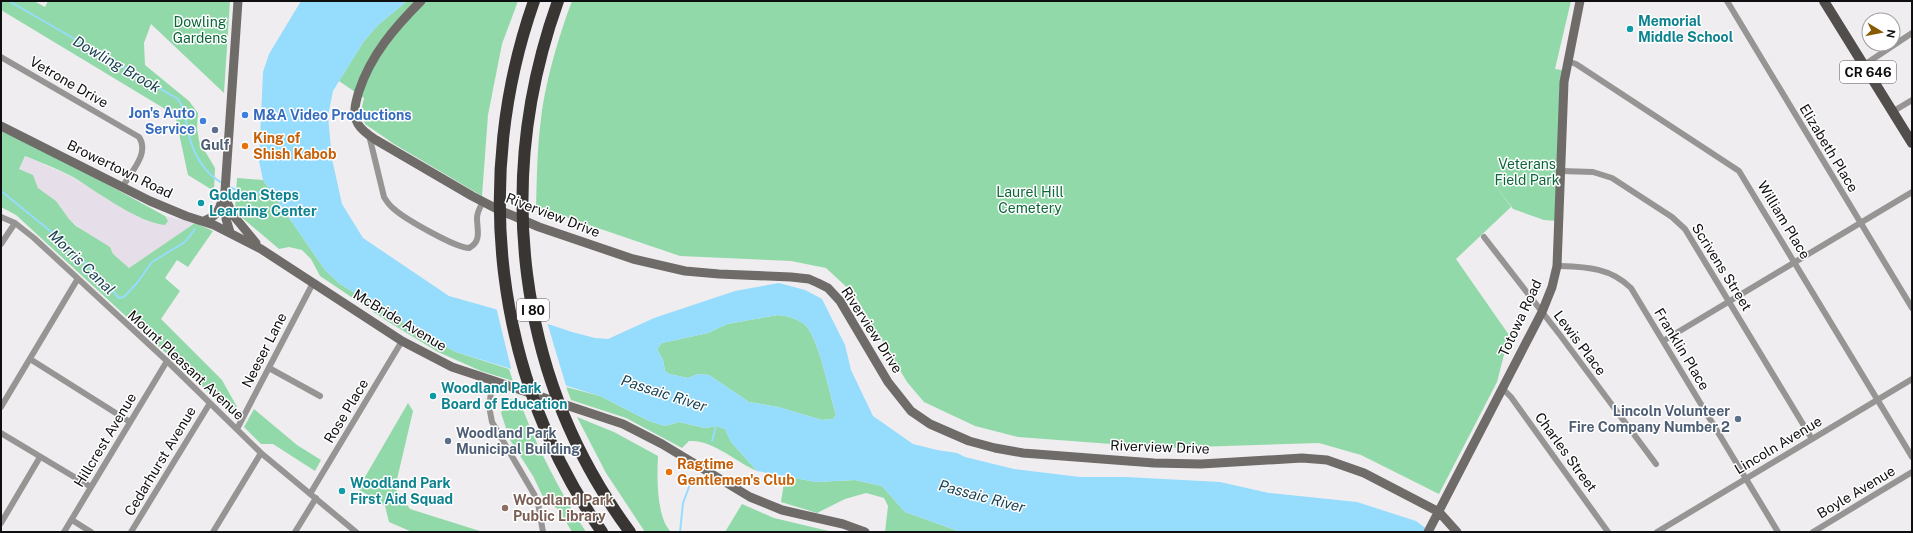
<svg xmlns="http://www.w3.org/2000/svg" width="1913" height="533" font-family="'Public Sans',sans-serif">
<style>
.built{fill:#e6dee9}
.green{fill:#92d9a9}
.water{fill:#95dcfd;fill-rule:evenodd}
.pier{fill:#f0edf1}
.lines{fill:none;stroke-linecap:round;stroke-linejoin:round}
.stream{stroke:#95dcfd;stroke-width:2}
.street{stroke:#979594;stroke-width:6}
.secondary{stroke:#6e6b69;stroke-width:9}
.primary{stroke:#514e4c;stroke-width:10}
.highway{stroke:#393533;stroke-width:12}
.culture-dot{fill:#0f9aa8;stroke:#fff;stroke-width:1.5}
.shop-dot{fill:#3f7fe0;stroke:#fff;stroke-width:1.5}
.service-dot{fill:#5c6f8a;stroke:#fff;stroke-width:1.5}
.food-dot{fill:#e8710a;stroke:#fff;stroke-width:1.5}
.education-dot{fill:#8d6e63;stroke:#fff;stroke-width:1.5}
.labels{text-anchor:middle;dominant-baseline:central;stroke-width:3;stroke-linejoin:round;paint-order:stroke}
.shield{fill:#fff;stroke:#575658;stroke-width:1}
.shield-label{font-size:13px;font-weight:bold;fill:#0f0e10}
.culture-label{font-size:14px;font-weight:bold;fill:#0d838f;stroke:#fff;text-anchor:start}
.park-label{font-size:14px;fill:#0c6639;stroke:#fff}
.street-label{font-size:14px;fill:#0f0e10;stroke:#fff}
.shop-label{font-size:14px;font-weight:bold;fill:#366cbe;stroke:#fff;text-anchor:end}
.food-label{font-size:14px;font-weight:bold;fill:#c56008;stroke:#fff;text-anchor:start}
.service-label{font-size:14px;font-weight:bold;fill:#4e5e75;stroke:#fff}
.education-label{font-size:14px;font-weight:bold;fill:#785e54;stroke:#fff;text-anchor:start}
.water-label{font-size:15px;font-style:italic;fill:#194253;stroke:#fff}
</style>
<rect width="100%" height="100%" fill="#f0edf1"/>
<path class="built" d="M25,156l45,20 62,37 24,11 12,-3 -3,-5 30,7 -66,45 -60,-49 -13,-18 -18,-13 -5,-13 -14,-6z"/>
<path class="green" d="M1,1h33l11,6 3,-6h182l-6,92 -73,-69 -7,19 1,22 44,36 9,12 -1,15 2,13 16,27 -1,23 -26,-16 -13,-60 -174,-105z
M407,1h111l-16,43 -14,71 -6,81 -88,-52 -29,-20 -4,-13 3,-13 -25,-17 25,-40 14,-16z
M572,1h999l-16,68 7,1 -5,151 -13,-1 -31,-11 -20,-27 18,25 -55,52 53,76 -12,47 -58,112 -78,-39 -42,-12 -154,5 -147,-11 -43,-11 -51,-24 -17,-20 -53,-88 -28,-26 -35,-7 -111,-5 -144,-49c1,-29 1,-59 5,-88 4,-36 18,-84 31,-118z
M1,131l51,23 113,62 3,5 -3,4c-26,-2 -69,-34 -92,-48 -15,-8 -33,-15 -48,-21l-6,13 14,6 5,13 18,13 13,18 7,7 34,21 3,7 16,14 66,-45 18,8 -25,36 -11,-7 -12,18 15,13 -19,28 61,61 15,27 -6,6 -215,-198 -15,-8z
M237,178l26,2 62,90 15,14 84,51 32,17 53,17 4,12 -32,-10 -43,-19 -51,-31 -67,-45 -9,-17 -9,-9 -13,-3 -10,2 -39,-33 -5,-8z
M778,315c9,1 18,3 26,9 14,10 26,71 32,91l-3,4 -11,1 -44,-13 -29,-5 -40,-27 -11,-1 -10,4 -19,-4 -4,-3 -2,-11 -6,-11 5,-6 46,-10 19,-9z
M566,387l34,9 49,25 16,5 14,-4 26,6 11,-2 9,3 6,13 26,29c-21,-9 -45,-32 -68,-30l-7,7 -56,-30 -55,-18z
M507,399h12c17,47 40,91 67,133h-14l-13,-22 -15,-11 -11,-23 -23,-36 -9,-27z
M408,403l5,8 -18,77 15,21 73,23h-71l-23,-10 -4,-16 -27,-17z
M254,409l43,36 24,15 -6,11 -42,-27h-12l-17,-17z
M577,417l37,15 44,24c-1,20 -2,61 13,76h-26l-39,-59z
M785,476l31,6 39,-2 27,6 23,26 56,20h-76l3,-26 -4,-8 -18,-5 -21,6 -28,14 -36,-11z
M742,504l32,14 59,14h-108z"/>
<path class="water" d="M301,1h106l-29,24 -14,16 -31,50 -5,25 4,43 10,45 21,34 86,58 102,29 21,7 23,6 13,1 46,-21 81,-27 44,-8 26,7 17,9 23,46 6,25 22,46 40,28 24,6 20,3 8,4 49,12 66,8h46l94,5 49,11 88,9 59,19 15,11h-470l-56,-20 -23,-26 -27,-6 -39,2 -59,-11 -26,-29 -6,-13 -9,-3 -11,2 -26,-6 -14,4 -16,-5 -49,-25 -144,-44 -32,-17 -84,-51 -15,-14 -62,-90 -4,-19 4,-89 6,-18zM778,315c9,1 18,3 26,9 14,10 26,71 32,91l-3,4 -11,1 -44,-13 -29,-5 -40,-27 -11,-1 -10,4 -19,-4 -4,-3 -2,-11 -6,-11 5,-6 46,-10 19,-9z"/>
<path class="pier" d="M496,307l51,15 20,67 -55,-17z"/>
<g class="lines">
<path class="stream" d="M9,1l169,98c8,12 7,19 10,33 5,21 15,40 34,51
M227,186l14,6 31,1
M1,191l53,43 48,45 17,19 5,-1 13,-14 15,-21 33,-20 10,-13
M712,441l4,-15
M680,532l3,-29 9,-24"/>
<path class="street" d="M1727,1l185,307
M1,57l138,80c11,16 -8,35 -16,49
M1567,61l9,3 163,107 173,286
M1864,65l48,-32
M1892,112l20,-12
M369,135l15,62c3,5 6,9 10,12 11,10 62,39 75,39 13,-7 8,-18 8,-30 0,-6 3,-11 6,-16
M1561,171l32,1 19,6 60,39 13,12 127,210
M1,217l14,6 19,15 133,123 94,92 95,79
M1484,237l76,98 96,129
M1,244l14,-21
M1557,266c28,1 53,1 74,22l147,244
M1663,341l249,-149
M30,359l100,63
M269,368l51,28
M493,380l-4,26 3,16 42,72 4,9 5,29
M1502,388l9,9 97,135
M1,407l76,-127
M237,429l76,-146
M1,433l90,54
M310,494l92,-153
M72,520l19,12
M1,523l39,-66
M64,532l103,-171
M131,532l79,-129
M213,532l48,-79
M295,532l21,-34
M1657,532l255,-153
M1813,532l99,-60"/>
<path class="secondary" d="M421,1c-27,27 -50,54 -62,90 -3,10 -7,23 -1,33 4,7 12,12 18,16l96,56 25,13 42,18 94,32 52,12 34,3 72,3 18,2 9,4 10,5 12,13 48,81 23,29 19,13 39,17 26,7 28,5 131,10 47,1 101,-6 25,2 37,13 75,39 18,20
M1,126l149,75 36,15 28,9 47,24 141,92 50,26 171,57 39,20 88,53 32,13 61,14 22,8
M227,202l6,13 23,28
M204,221c11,-4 15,-9 18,-21
M230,232l-4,-13 -1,-28 13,-190
M1428,532l114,-220 10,-25 5,-21 7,-184 16,-81"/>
<path class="primary" d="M1824,1l88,142"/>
<path class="highway" d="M534,1c-62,176 -40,377 68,531
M558,1c-64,179 -42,377 72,531"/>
</g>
<g class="culture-dot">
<circle cx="1630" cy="29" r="4"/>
<circle cx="201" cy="203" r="4"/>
<circle cx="433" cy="396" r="4"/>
<circle cx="342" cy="491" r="4"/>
</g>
<g class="shop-dot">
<circle cx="245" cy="115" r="4"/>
<circle cx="203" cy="121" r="4"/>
</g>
<g class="service-dot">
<circle cx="215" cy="130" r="4"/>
<circle cx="1738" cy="419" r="4"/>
<circle cx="448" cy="441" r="4"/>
</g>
<g class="food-dot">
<circle cx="245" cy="146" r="4"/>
<circle cx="669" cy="472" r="4"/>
</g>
<circle class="education-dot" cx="505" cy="508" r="4"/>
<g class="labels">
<g class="shield">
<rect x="1840" y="61" width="56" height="22" rx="3"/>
<rect x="517" y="299" width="32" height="22" rx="3"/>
</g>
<g class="shield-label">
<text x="1868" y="72">CR 646</text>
<text x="533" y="310">I 80</text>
</g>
<g class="culture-label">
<text x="1638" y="21">Memorial<tspan x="1638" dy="16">Middle School</tspan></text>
<text x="209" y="195">Golden Steps<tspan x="209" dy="16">Learning Center</tspan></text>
<text x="441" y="388">Woodland Park<tspan x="441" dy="16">Board of Education</tspan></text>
<text x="350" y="483">Woodland Park<tspan x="350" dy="16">First Aid Squad</tspan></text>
</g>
<g class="park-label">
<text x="200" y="22">Dowling<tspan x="200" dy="16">Gardens</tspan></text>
<text x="1527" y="164">Veterans<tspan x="1527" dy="16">Field Park</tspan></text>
<text x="1030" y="192">Laurel Hill<tspan x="1030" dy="16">Cemetery</tspan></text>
</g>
<g class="street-label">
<text transform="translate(69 82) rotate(30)">Vetrone Drive</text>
<text transform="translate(1829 148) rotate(59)">Elizabeth Place</text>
<text transform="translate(120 169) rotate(26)">Browertown Road</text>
<text transform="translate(553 215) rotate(21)">Riverview Drive</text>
<text transform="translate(1784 220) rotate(59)">William Place</text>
<text transform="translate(1722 267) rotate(58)">Scrivens Street</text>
<text transform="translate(1520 318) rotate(-65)">Totowa Road</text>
<text transform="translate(400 320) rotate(31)">McBride Avenue</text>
<text transform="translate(872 330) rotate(57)">Riverview Drive</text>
<text transform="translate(1580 343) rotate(53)">Lewis Place</text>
<text transform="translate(1682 349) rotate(59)">Franklin Place</text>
<text transform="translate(264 350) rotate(-63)">Neeser Lane</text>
<text transform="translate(186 365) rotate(43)">Mount Pleasant Avenue</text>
<text transform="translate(346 411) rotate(-59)">Rose Place</text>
<text transform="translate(105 440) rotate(-59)">Hillcrest Avenue</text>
<text transform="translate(1778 445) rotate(-31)">Lincoln Avenue</text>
<text transform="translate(1160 447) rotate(2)">Riverview Drive</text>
<text transform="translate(1566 452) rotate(54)">Charles Street</text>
<text transform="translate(160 461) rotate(-59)">Cedarhurst Avenue</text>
<text transform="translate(1856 492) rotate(-31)">Boyle Avenue</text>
</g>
<g class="shop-label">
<text x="195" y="113">Jon's Auto<tspan x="195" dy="16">Service</tspan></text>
<text x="253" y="115" text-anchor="start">M&amp;A Video Productions</text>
</g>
<g class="food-label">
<text x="253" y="138">King of<tspan x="253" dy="16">Shish Kabob</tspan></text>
<text x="677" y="464">Ragtime<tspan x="677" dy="16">Gentlemen's Club</tspan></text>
</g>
<g class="service-label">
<text x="215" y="145">Gulf</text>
<text x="1730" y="411" text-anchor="end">Lincoln Volunteer<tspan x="1730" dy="16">Fire Company Number 2</tspan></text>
<text x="456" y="433" text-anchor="start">Woodland Park<tspan x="456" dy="16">Municipal Building</tspan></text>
</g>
<g class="education-label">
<text x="513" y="500">Woodland Park<tspan x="513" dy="16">Public Library</tspan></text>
</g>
<g class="water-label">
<text transform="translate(117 64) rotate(30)">Dowling Brook</text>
<text transform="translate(82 262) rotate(44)">Morris Canal</text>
<text transform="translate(664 393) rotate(18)">Passaic River</text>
<text transform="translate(982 496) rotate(15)">Passaic River</text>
</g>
</g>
<rect width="1913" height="533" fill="none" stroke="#0f0e10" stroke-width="4"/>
<g transform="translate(1881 32) rotate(100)"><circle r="19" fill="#ffffff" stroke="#9f9f9f"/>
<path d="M0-3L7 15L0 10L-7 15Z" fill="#895a00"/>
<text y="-6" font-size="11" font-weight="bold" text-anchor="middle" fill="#0f0e10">N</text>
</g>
</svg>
